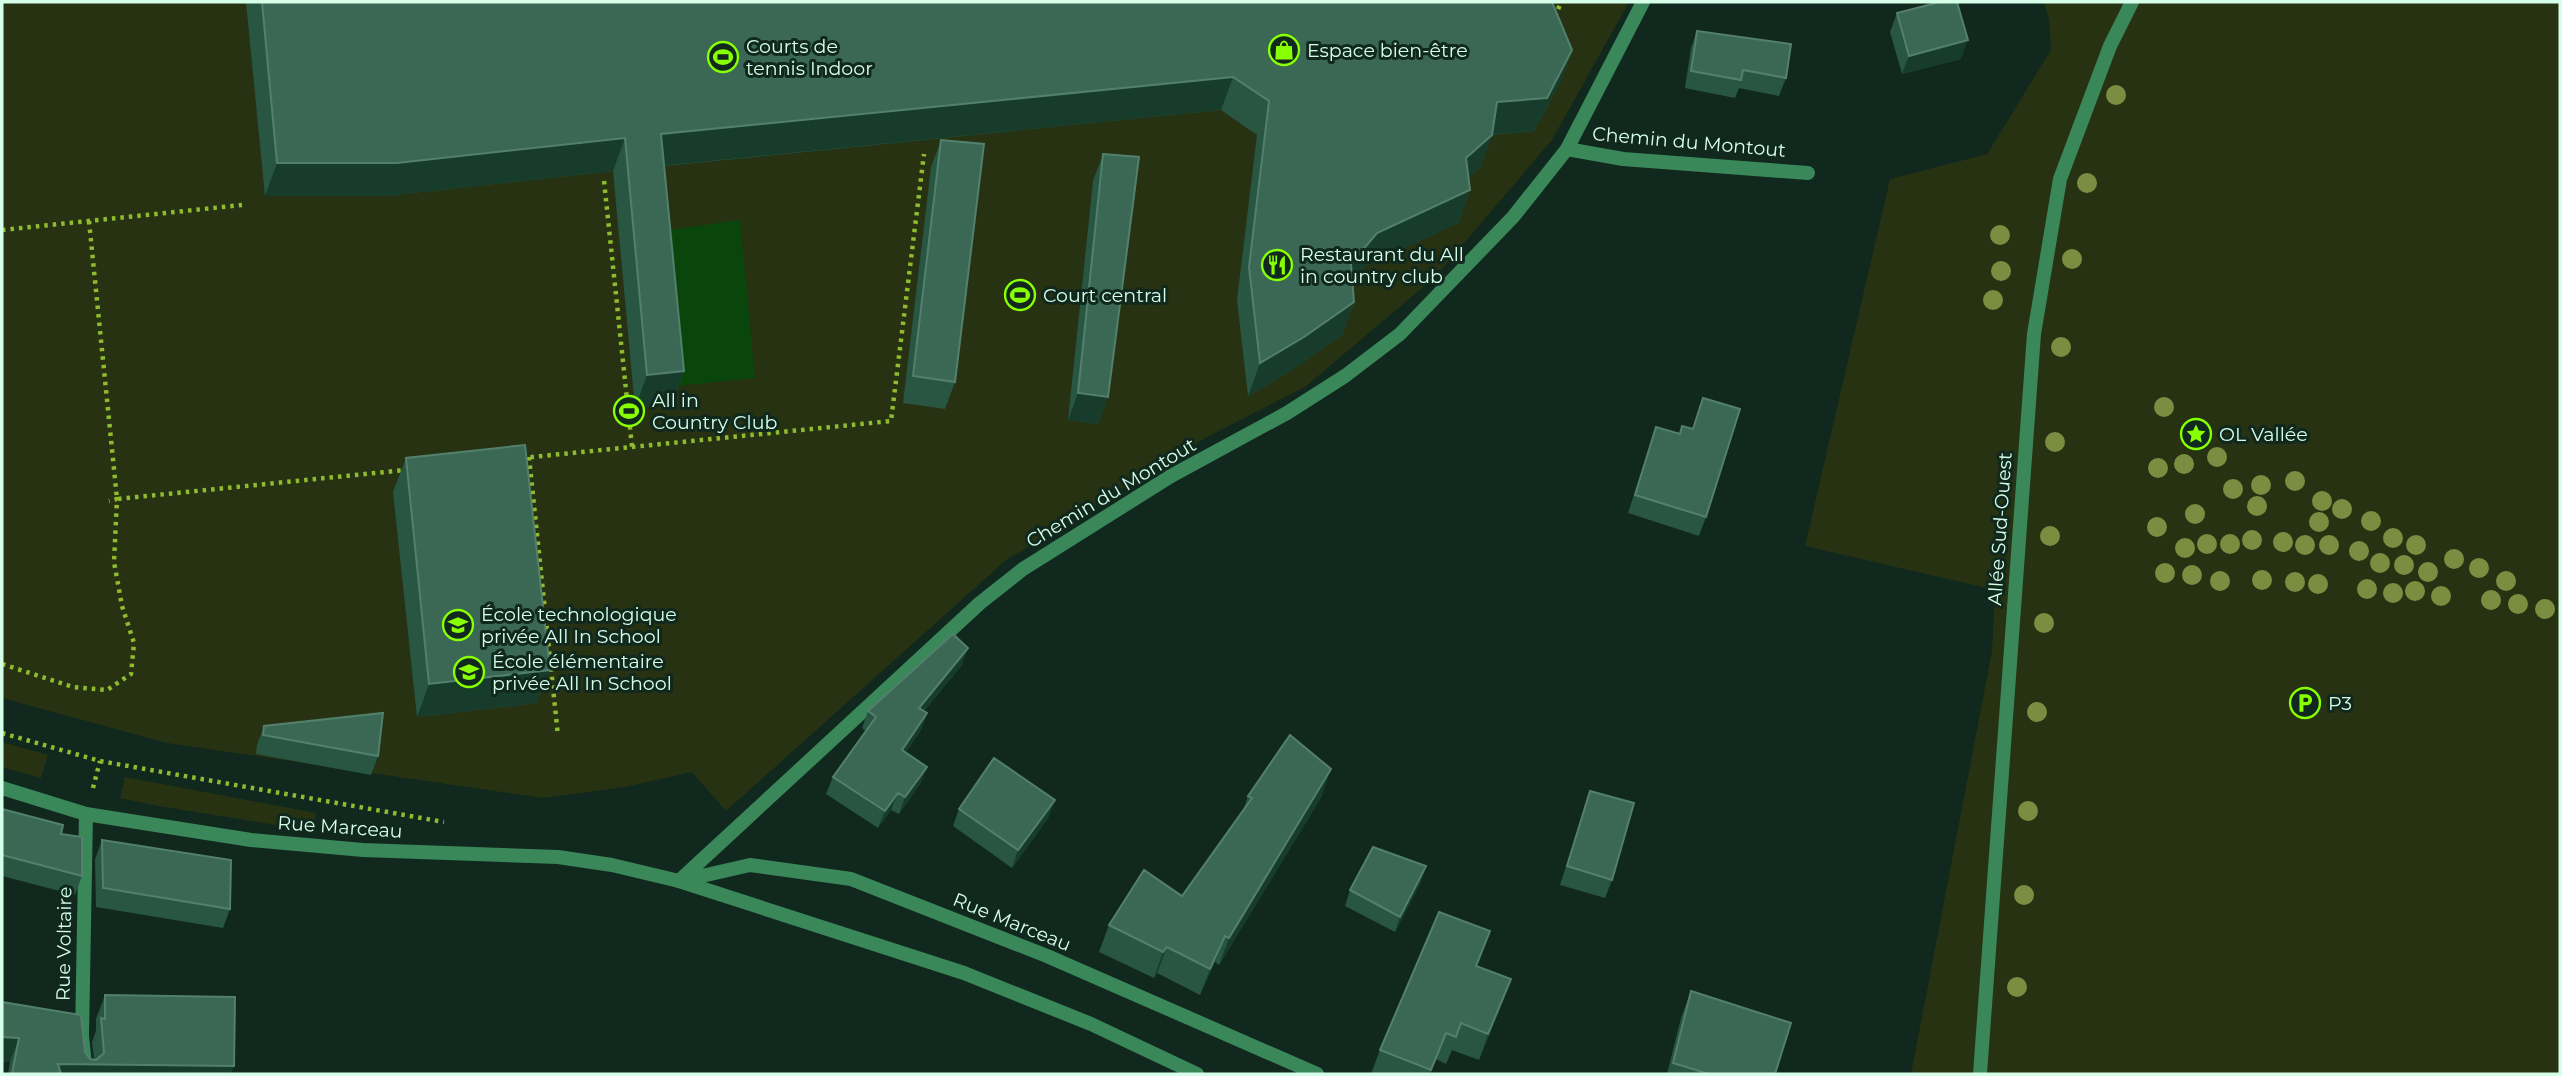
<svg xmlns="http://www.w3.org/2000/svg" width="2562" height="1076" font-family="Montserrat,sans-serif">
<style>
.green{fill:#273213}
.water{fill:#0a460b}
.lines{fill:none;stroke-linecap:round;stroke-linejoin:round}
.path{stroke:#8fbb2f;stroke-width:4.5;stroke-dasharray:3.5 5;stroke-linecap:butt}
.service{stroke:#3a875a;stroke-width:14}
.minor{stroke:#3a875a;stroke-width:14}
.tertiary{stroke:#3a875a;stroke-width:14}
.tree{fill:#7a8e42}
.wall{fill:#285643}
.shaded-wall{fill:#173c2c}
.building{fill:#3b6855;stroke:#53806c;stroke-width:2}
.labels{text-anchor:middle;dominant-baseline:central;stroke-width:6;stroke-linejoin:round;paint-order:stroke}
.poi-label{font-size:19px;fill:#d6ffea;stroke:#10281d;text-anchor:start}
.street-label{font-size:19px;fill:#d6ffea;stroke:#10281d}
</style>
<rect width="100%" height="100%" fill="#10281d"/>
<path class="green" d="M2,2h1627l-77,138 -117,137 -130,110 -96,49 -204,125 -279,250 -34,-39 -67,15 -82,11 -376,-55 -165,-45z
M2044,2h516v1072h-649l81,-423 3,-61 -190,-44 85,-367 97,-25 64,-104 -2,-30z
M2,742l46,13 -7,23 -39,-11z
M125,777l191,36 -2,18 -156,-25 -38,-8z"/>
<path class="water" d="M740,220l15,158 -79,8 -14,-155z"/>
<g class="lines">
<path class="path" d="M1555,17l6,-15
M604,181l28,266
M89,221l28,278 288,-29
M2,230l240,-25
M529,457l29,279
M522,458l369,-37 33,-267
M2,664l71,23 34,3 24,-16 3,-31 -12,-37 -8,-44 3,-63 -8,2
M2,733l98,28 344,61
M93,788l7,-27"/>
<path class="service" d="M1980,1074l54,-740 26,-155 50,-133 22,-44"/>
<path class="minor" d="M1567,149l56,10 185,14
M679,881l301,-278 43,-34 148,-93 116,-63 58,-37 55,-42 113,-117 54,-68 76,-147
M680,881l70,-16 101,14 196,77 270,118
M86,1074l-4,-38 4,-222"/>
<path class="tertiary" d="M2,788l84,26 165,26 112,10 195,7 54,8 67,16 285,92 127,51 106,50"/>
</g>
<g class="tree">
<circle cx="2116" cy="95" r="10"/>
<circle cx="2087" cy="183" r="10"/>
<circle cx="2000" cy="235" r="10"/>
<circle cx="2072" cy="259" r="10"/>
<circle cx="2001" cy="271" r="10"/>
<circle cx="1993" cy="300" r="10"/>
<circle cx="2061" cy="347" r="10"/>
<circle cx="2164" cy="407" r="10"/>
<circle cx="2200" cy="429" r="10"/>
<circle cx="2055" cy="442" r="10"/>
<circle cx="2217" cy="457" r="10"/>
<circle cx="2184" cy="464" r="10"/>
<circle cx="2158" cy="468" r="10"/>
<circle cx="2295" cy="481" r="10"/>
<circle cx="2261" cy="485" r="10"/>
<circle cx="2233" cy="489" r="10"/>
<circle cx="2322" cy="501" r="10"/>
<circle cx="2257" cy="506" r="10"/>
<circle cx="2342" cy="509" r="10"/>
<circle cx="2195" cy="514" r="10"/>
<circle cx="2371" cy="521" r="10"/>
<circle cx="2319" cy="522" r="10"/>
<circle cx="2157" cy="527" r="10"/>
<circle cx="2050" cy="536" r="10"/>
<circle cx="2393" cy="538" r="10"/>
<circle cx="2252" cy="540" r="10"/>
<circle cx="2283" cy="542" r="10"/>
<circle cx="2207" cy="544" r="10"/>
<circle cx="2230" cy="544" r="10"/>
<circle cx="2305" cy="545" r="10"/>
<circle cx="2329" cy="545" r="10"/>
<circle cx="2416" cy="545" r="10"/>
<circle cx="2185" cy="548" r="10"/>
<circle cx="2359" cy="551" r="10"/>
<circle cx="2454" cy="559" r="10"/>
<circle cx="2380" cy="563" r="10"/>
<circle cx="2404" cy="565" r="10"/>
<circle cx="2479" cy="568" r="10"/>
<circle cx="2428" cy="572" r="10"/>
<circle cx="2165" cy="573" r="10"/>
<circle cx="2192" cy="575" r="10"/>
<circle cx="2262" cy="580" r="10"/>
<circle cx="2220" cy="581" r="10"/>
<circle cx="2506" cy="581" r="10"/>
<circle cx="2295" cy="582" r="10"/>
<circle cx="2318" cy="584" r="10"/>
<circle cx="2367" cy="589" r="10"/>
<circle cx="2415" cy="591" r="10"/>
<circle cx="2393" cy="593" r="10"/>
<circle cx="2441" cy="596" r="10"/>
<circle cx="2491" cy="600" r="10"/>
<circle cx="2518" cy="604" r="10"/>
<circle cx="2545" cy="609" r="10"/>
<circle cx="2044" cy="623" r="10"/>
<circle cx="2037" cy="712" r="10"/>
<circle cx="2028" cy="811" r="10"/>
<circle cx="2024" cy="895" r="10"/>
<circle cx="2017" cy="987" r="10"/>
</g>
<path class="wall" d="M246,2h1306l20,48 -12,33 -26,48 -42,4 -12,33 -12,10 2,12 -12,33 -93,43 -12,15 1,21 -12,33 -50,35 -44,26 -11,-96 20,-165 -36,-25 -557,56 20,205 -12,33 -37,4 -22,-237 -228,25h-120z
M1897,13l64,46 -59,15 -12,-42z
M1697,31l89,47 -7,18 -40,-8 -4,10 -50,-10 6,-40z
M941,140l14,242 -10,27 -42,-6 28,-236z
M1103,154l5,243 -10,27 -30,-4 25,-239z
M1703,398l3,119 -7,19 -71,-23 28,-86 23,7 3,-8 10,3z
M406,458l131,245 -120,14 -24,-225z
M962,665l-38,46 3,2 -6,17 -15,22 21,15 -7,17 -21,30 -8,-4 -13,18 -52,-34 7,-17 33,-46 -4,-3 6,-17z
M264,726l114,30 -7,19 -115,-21 1,-9z
M1590,791l22,89 -7,18 -45,-13z
M1248,796h74l-103,169 -4,-3 -15,33 -43,-22 -3,5 -55,-26 10,-27 73,-29 61,-85z
M1055,800l-7,18 -36,50 -59,-42 6,-17z
M2,809l59,25 21,42 -7,19 -73,-19z
M102,840l128,69 -7,19 -127,-21 -1,-48z
M1421,882l-26,50 -50,-26 5,-16z
M1490,931l-13,36 24,39 -22,54 -27,-10 -6,14 -10,-5 -6,15h-59l9,-24z
M1691,991l84,83h-108l14,-56z
M105,995l126,79h-223l2,-12h-8v-60l83,50 5,7h4l-2,-17 4,-11v-12z"/>
<path class="shaded-wall" d="M1968,40l-7,19 -59,15 7,-18z
M1572,50l-12,33 -26,48 -49,4 12,-33z
M1233,77l-12,33 -572,57 12,-33z
M1492,135l-12,33 -26,23 12,-33z
M625,138l-12,33 -228,25h-120l12,-33z
M1470,190l-12,33 -93,43 -26,31 12,-33 26,-31z
M1354,302l-12,33 -50,35 -44,26 12,-33z
M684,371l-12,33 -37,4 12,-33z
M1078,393l30,4 -10,27 -30,-4z
M968,648l-6,17 -50,60 7,-17z
M550,670l-13,33 -120,14 12,-33z
M927,713l-6,17 -25,37 6,-17z
M927,767l-7,17 -21,30 6,-17z
M1331,769l-9,27 -103,169 10,-27z
M898,793l-7,17 -13,18 7,-17z
M1055,800l-7,18 -36,50 6,-18z
M1426,866l-5,16 -26,50 5,-15z
M1490,931l-9,27 -15,35 10,-27z
M1225,936l-10,26 -15,33 10,-26z
M1167,947l-10,26 -3,5 9,-26z
M1511,979l-10,27 -22,54 9,-26z
M2,1037l17,1 -9,24h-8z
M58,1064l176,2 -3,8h-177z"/>
<path class="building" d="M262,2h1290l20,48 -25,48 -50,4 -5,33 -26,23 4,32 -93,43 -26,31 3,38 -50,35 -44,26 -11,-96 20,-166 -36,-24 -572,57 23,237 -37,4 -22,-237 -228,25h-120z
M1940,2h17l11,38 -59,16 -12,-43z
M1697,31l94,13 -5,34 -43,-8 -2,10 -50,-9z
M941,140l43,4 -29,238 -42,-6z
M1103,154l36,3 -31,240 -30,-4z
M1703,398l37,11 -34,108 -71,-22 21,-68 24,7 2,-8 11,3z
M525,445l25,225 -121,14 -23,-226z
M953,634l15,14 -49,60 8,5 -25,37 25,17 -22,30 -7,-4 -13,18 -52,-34 43,-60 -8,-6z
M383,713l-5,43 -115,-21 1,-9z
M1290,735l41,34 -102,169 -4,-2 -15,33 -43,-22 -4,5 -54,-27 35,-55 38,26 70,-98 -4,-2z
M994,758l61,42 -37,50 -59,-41z
M1590,791l44,12 -22,77 -45,-14z
M2,809l61,16 -2,9 21,3v39l-80,-21z
M102,840l129,20 -1,49 -127,-21z
M1373,847l53,19 -26,51 -50,-27z
M1439,912l51,19 -14,35 35,13 -23,55 -27,-11 -5,14 -10,-4 -15,37 -51,-20z
M1691,991l100,32 -16,51h-66l-36,-11z
M105,995l130,2 -1,69 -176,-2 3,10h-49l7,-36 -17,-1v-35l79,13 4,37 5,7 6,1 8,-7 -3,-35 4,1z"/>
<defs>
<g id="shop-ring" transform="scale(1.575)"><circle r="9.5" fill="#10281d" stroke="#88ff02" stroke-width="1.5"/><path d="M-5-2.5h2.3a2.7 3.5 0 0 1 5.4 0H5L5.5 6h-11ZM-1.5-2.5h3a1.5 2.3 0 0 0-3 0Z" fill="#88ff02"/></g>
<g id="stadium-ring" transform="scale(1.575)"><circle r="9.5" fill="#10281d" stroke="#88ff02" stroke-width="1.5"/><path d="M0-5a6.5 5 0 1 0 0 10a6.5 5 0 1 0 0-10ZM-3.5-1.8h7v3.6h-7Z" fill="#88ff02"/></g>
<g id="restaurant-ring" transform="scale(1.575)"><circle r="9.5" fill="#10281d" stroke="#88ff02" stroke-width="1.5"/><path d="M-5-6h1v4h1v-4h1v4h1v-4h1v5L-1.5 .5V6h-2V.5L-5-1ZM5-6V6H3V1.5H1.5Q1.5-4 5-6Z" fill="#88ff02"/></g>
<g id="sight-ring" transform="scale(1.575)"><circle r="9.5" fill="#10281d" stroke="#88ff02" stroke-width="1.5"/><path d="M0-6L1.8-2.2L6-1.7L2.9 1.2L3.7 5.4L0 3.3L-3.7 5.4L-2.9 1.2L-6-1.7L-1.8-2.2Z" fill="#88ff02"/></g>
<g id="school-ring" transform="scale(1.575)"><circle r="9.5" fill="#10281d" stroke="#88ff02" stroke-width="1.5"/><path d="M0-5L7-2L0 1L-7-2ZM-4 1L0 2.5L4 1V4Q0 6-4 4Z" fill="#88ff02"/></g>
<g id="parking-ring" transform="scale(1.575)"><circle r="9.5" fill="#10281d" stroke="#88ff02" stroke-width="1.5"/><path d="M-3.5-5.5H1a3.5 3.5 0 0 1 0 7H-1V5.5H-3.5ZM-1-3.4V-.6H.8a1.4 1.4 0 0 0 0-2.8Z" fill="#88ff02"/></g>
</defs>
<g fill-rule="evenodd">
<use href="#shop-ring" x="1284" y="50"/>
<use href="#stadium-ring" x="723" y="57"/>
<use href="#restaurant-ring" x="1277" y="265"/>
<use href="#stadium-ring" x="1020" y="295"/>
<use href="#stadium-ring" x="629" y="411"/>
<use href="#sight-ring" x="2196" y="434"/>
<use href="#school-ring" x="458" y="625"/>
<use href="#school-ring" x="469" y="672"/>
<use href="#parking-ring" x="2305" y="703"/>
</g>
<g class="labels">
<g class="poi-label">
<text x="746" y="46">Courts de<tspan x="746" dy="22">tennis Indoor</tspan></text>
<text x="1307" y="50">Espace bien-être</text>
<text x="1300" y="254">Restaurant du All<tspan x="1300" dy="22">in country club</tspan></text>
<text x="1043" y="295">Court central</text>
<text x="652" y="400">All in<tspan x="652" dy="22">Country Club</tspan></text>
<text x="2219" y="434">OL Vallée</text>
<text x="481" y="614">École technologique<tspan x="481" dy="22">privée All In School</tspan></text>
<text x="492" y="661">École élémentaire<tspan x="492" dy="22">privée All In School</tspan></text>
<text x="2328" y="703">P3</text>
</g>
<g class="street-label">
<text transform="translate(1689 142) rotate(5)">Chemin du Montout</text>
<text transform="translate(1111 493) rotate(-31)">Chemin du Montout</text>
<text transform="translate(2000 529) rotate(-86)">Allée Sud-Ouest</text>
<text transform="translate(340 827) rotate(4)">Rue Marceau</text>
<text transform="translate(1012 922) rotate(22)">Rue Marceau</text>
<text transform="translate(64 944) rotate(-89)">Rue Voltaire</text>
</g>
</g>
<rect width="2562" height="1076" fill="none" stroke="#d6ffea" stroke-width="7"/>
</svg>
